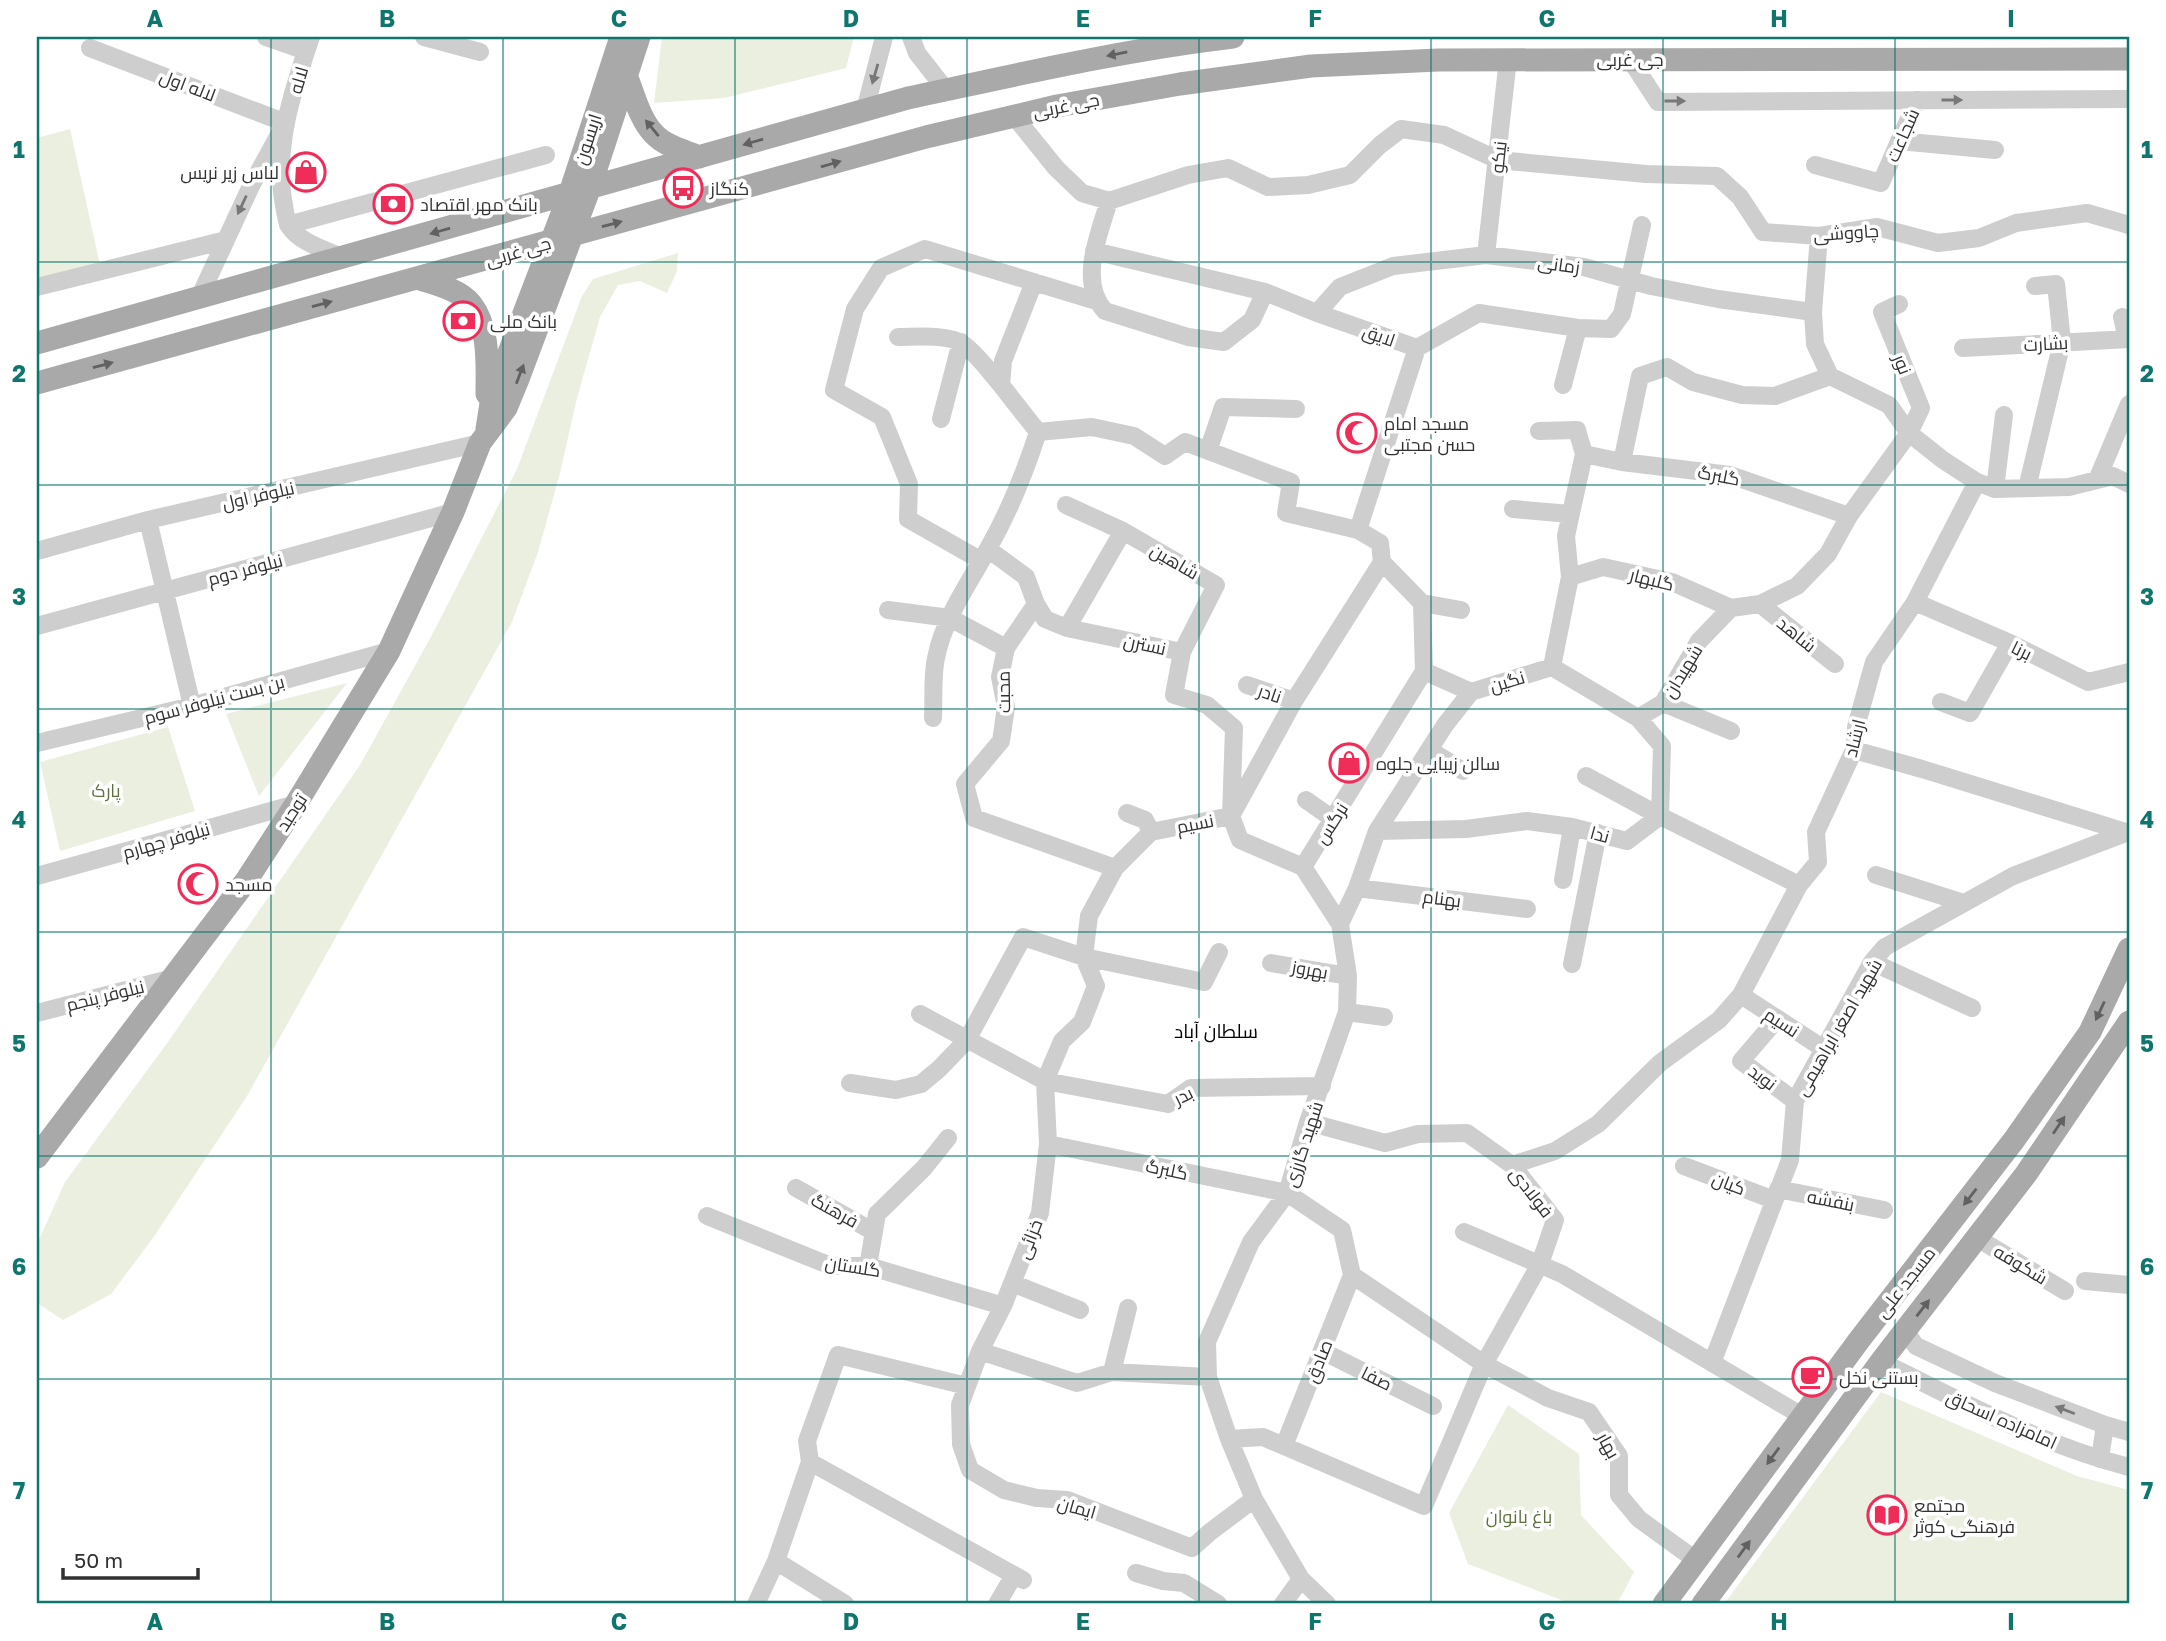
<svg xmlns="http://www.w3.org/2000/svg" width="2166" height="1641" font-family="'Golos Text',Cairo,sans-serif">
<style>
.green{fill:#eaefdf}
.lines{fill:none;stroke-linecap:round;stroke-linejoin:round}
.minor{stroke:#cecece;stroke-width:18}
.major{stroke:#a9a9a9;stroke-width:23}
.oneway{fill:#616161}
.oneway2{fill:#787878}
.grid{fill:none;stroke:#0f766e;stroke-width:2;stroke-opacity:0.55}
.labels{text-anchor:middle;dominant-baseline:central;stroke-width:7;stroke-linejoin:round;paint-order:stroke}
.street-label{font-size:18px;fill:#313131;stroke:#fff}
.poi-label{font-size:18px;fill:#313131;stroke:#fff;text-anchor:start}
.park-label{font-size:18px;fill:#5c713b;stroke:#fff}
.neighbourhood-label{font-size:19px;fill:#000;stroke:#fff}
.neatline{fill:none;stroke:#0f766e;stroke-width:2.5}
.grid-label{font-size:23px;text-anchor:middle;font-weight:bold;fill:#0f766e}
</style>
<rect width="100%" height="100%" fill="#fff"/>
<path class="green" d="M662,37h192l-8,31 -122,30 -70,5z
M70,129l30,136 -63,16v-143z
M678,253l-1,18 -10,22 -27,-12 -22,4 -18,32 -23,81 -18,79 -21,75 -26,70 -265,474 -94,142 -42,56 -48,26 -26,-17v-59l28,-62 103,-140 192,-277 72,-130 85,-166 65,-173 11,-17z
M347,683l-88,113 -33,-82z
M168,727l27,84 -135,40 -20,-89z
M1881,1392l196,84 52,14v114h-405z
M1508,1405l71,49 2,61 53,57 -17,32h-45l-104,-40 -19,-51z"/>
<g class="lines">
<path class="minor" d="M266,37l40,14
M311,37c-18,52 -38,112 -27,168 1,6 2,15 5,21 11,17 37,24 55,32
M424,37l56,15
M911,37l6,16 29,37
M90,48l196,75
M1630,59l28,43 471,-3
M865,110l19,-73
M1014,116l42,52 26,25 27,8 79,-26 40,-7 40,19 40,-2 42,-10 30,-30 21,-16 43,6 54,25 148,14 71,2 23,21 23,35 56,4 58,-9 61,16 41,-5 37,-15 71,-10 42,12
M1899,141l96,9
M1815,165l66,18 36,-83
M1109,201c-10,33 -31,81 -4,110l83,26 36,5 28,-22 13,-28
M288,225l258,-70
M1819,236l-6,76 2,32 15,32 59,29 20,28 34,27 34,22 18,7 74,-2 44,-11 16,8
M1094,251l171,41 52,21 100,35 62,-35 99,15 33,1 11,-15 20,-89
M1486,255l22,-196
M37,287l189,-47
M199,298l52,-112 31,-57
M1317,313l23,-26 53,-21 93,-11 98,12 67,19 67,13 95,13
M2122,317l5,22
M898,337c18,0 51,-3 65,7 15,11 26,27 38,41
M1963,348l166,-9
M1563,385l15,-57
M941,419l20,-77
M1038,432l54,-5 42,9 31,20 20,-14 106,40 -5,31 72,17 22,13 2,19
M1208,451l15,-44 73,2
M1584,454l38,8 108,13 119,41
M1622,462l18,-86 27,-9 26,15 49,13 33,1 55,-20
M2097,480l32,-76
M2027,488l35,-146 -6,-58 -21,2
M1995,489l9,-74
M1066,505l57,26 93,54 -34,67
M1513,509l57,5
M148,520l44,186
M1358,530l59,-182
M988,549l38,28 10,27 9,15 22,9 115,24 -8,43 33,10 27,23 -3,88 9,24 63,27 37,57 8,52 -1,36 -39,110 -21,71 -36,49 -44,100 1,35 21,62 25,60 47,80 26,25
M37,551l111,-31 332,-77
M980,560l-72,-41 1,-35 -27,-67 -48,-27 21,-81 26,-41 44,-19 171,52
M1382,562l40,41 2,68 47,21
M1570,577l33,-10 69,15 59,26
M1915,602l95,41 78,39 41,-10
M1422,603l39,7
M1036,604l-30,44 -6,29 6,30 -5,34 -36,43 9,34 141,50
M1760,604l75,60
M888,610l62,8 56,30
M37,626l416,-114
M1067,628l56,-97
M1552,667l86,51
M1247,685l47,16
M1941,702l29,11 40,-70
M1663,703l68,28
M933,718c1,-19 -1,-41 3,-60 8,-41 34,-76 53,-111 21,-37 36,-75 49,-115l-37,-47 2,-24 31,-79
M37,743l155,-37 197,-55
M1430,750l33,21
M1854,750l68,19 207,64
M1586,776l74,40 2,-70 -24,-28 25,-15 36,-62 32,-33 29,-4 37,-18 31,-32 21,-38 60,-83 12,-25 -39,-96 17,-8
M1306,800l27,19
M1127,813l18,7 6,12
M1377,831l89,-2 61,-8 45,6 55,14 33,-25 139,69
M1303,867l121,-196
M1876,875l88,28
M37,876l259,-72
M1563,880l9,-53
M1357,888l170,21
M1340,924l17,-36 20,-57 68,-106 26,-33 81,-25 18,-90 -4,-41 18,-82 -7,-24 -38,1
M1872,962l100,46
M1271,963l77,13
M1572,964l26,-131
M1741,995l83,54
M1347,1012l37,5
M37,1013l136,-35
M920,1014l125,67 123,23 23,-16 131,-2
M1777,1019l-36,42 54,40
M850,1083l46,7 25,-6 18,-15 28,-29 56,-103 61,20 120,25 15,-30
M1048,1144l239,49 55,37 10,45 -68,171
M1512,1165l43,-14 43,-27 62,-61 59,-43 22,-25 58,-110 19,-23 -2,-30 38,-82 2,-23 18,-65 41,-60 62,-120
M1684,1166l90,34
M796,1188l78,44
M1778,1189l106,21
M707,1216l124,50h37l135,40
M1464,1232l98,42 240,142
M1977,1238l88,53
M868,1266l9,-52 47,-46 24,-30
M1352,1275l132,89 64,34 41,14 30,44v39l20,24 58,42
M2085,1281l44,4
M1012,1283l68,27
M1905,1331l11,15 79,37 110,42 24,7
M980,1351l97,32 35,-11 96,5
M1322,1351l111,55
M1712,1363l78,-203 5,-59 77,-139 13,-15 128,-71 115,-44
M1877,1367l19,2c75,38 151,77 233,98
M1112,1372l16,-64
M1229,1439l34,-2 161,69 60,-142 56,-100 15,-44 -43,-55 -45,-32 -49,1 -33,9 -77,-21
M2100,1459l5,-34
M810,1462l213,118
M1254,1499l-44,33 -18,16 -125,-48 -30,-2 -33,-8 -34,-20 -9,-26 -1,-39 20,-54 23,-45 37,-93 8,-69 -3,-63 17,-40 20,-19 14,-36 -12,-29 5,-41 26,-48 36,-36 80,-16 63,-115 88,-139
M776,1561l69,43
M1136,1573l27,8 21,2 34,21
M756,1604l20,-43 34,-99 -3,-21 31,-86 129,31
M997,1604l17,-29
M1283,1604l18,-25"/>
<path class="major" d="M627,78c7,17 13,42 27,56 11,12 31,17 45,23
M417,278c18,6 42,11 54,26 19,24 16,62 16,90
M37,343l871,-245c108,-23 215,-48 325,-61
M37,383l889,-246 131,-31 123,-22 131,-18 127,-6 691,-1
M487,429l5,-32 78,-204 51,-156
M37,1157l209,-276 50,-77 93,-153 64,-139 27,-69 26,-35 12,-29 72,-192 49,-150
M1664,1604l196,-265 154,-199 76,-108 39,-83
M1703,1604l180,-245 143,-185 103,-152"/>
</g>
<defs><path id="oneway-solid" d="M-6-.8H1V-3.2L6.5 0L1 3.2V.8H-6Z" transform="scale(1.75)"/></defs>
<g class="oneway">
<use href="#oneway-solid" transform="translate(1117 54) rotate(169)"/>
<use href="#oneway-solid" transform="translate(652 128) rotate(-129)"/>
<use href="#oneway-solid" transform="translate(753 142) rotate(164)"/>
<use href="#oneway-solid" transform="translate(831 164) rotate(-16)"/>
<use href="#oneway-solid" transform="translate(612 224) rotate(-15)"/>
<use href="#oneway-solid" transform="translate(440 231) rotate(164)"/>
<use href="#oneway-solid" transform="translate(322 304) rotate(-15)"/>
<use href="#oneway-solid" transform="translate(103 365) rotate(-15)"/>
<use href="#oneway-solid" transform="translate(520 374) rotate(-69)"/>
<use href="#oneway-solid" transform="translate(2100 1011) rotate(115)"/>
<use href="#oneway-solid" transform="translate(2059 1125) rotate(-56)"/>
<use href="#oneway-solid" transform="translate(1970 1197) rotate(128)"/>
<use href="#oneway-solid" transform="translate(1923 1308) rotate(-52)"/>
<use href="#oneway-solid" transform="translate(1773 1456) rotate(126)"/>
<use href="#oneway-solid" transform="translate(1744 1549) rotate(-54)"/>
</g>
<g class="oneway2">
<use href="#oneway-solid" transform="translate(875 74) rotate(106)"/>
<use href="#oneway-solid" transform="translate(1952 100)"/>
<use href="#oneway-solid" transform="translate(1675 101)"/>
<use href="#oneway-solid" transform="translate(242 205) rotate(115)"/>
<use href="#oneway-solid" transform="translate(2065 1410) rotate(-159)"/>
</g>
<path class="grid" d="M271,37v1567M503,37v1567M735,37v1567M967,37v1567M1199,37v1567M1431,37v1567M1663,37v1567M1895,37v1567M37,262h2092M37,485h2092M37,709h2092M37,932h2092M37,1156h2092M37,1379h2092"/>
<defs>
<g id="shop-ring" transform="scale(2.0125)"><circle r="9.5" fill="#fff" stroke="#f02c59" stroke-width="1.5"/><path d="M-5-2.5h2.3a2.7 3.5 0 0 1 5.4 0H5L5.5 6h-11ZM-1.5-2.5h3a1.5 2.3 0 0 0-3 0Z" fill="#f02c59"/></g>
<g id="bus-ring" transform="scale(2.0125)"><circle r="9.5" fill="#fff" stroke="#f02c59" stroke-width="1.5"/><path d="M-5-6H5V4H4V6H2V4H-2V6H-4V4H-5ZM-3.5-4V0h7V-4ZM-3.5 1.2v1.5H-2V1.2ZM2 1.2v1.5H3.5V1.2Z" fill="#f02c59"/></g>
<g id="bank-ring" transform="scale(2.0125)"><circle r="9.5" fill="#fff" stroke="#f02c59" stroke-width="1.5"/><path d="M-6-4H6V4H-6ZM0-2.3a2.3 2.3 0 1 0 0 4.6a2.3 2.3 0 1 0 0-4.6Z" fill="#f02c59"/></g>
<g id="mosque-ring" transform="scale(2.0125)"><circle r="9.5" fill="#fff" stroke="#f02c59" stroke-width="1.5"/><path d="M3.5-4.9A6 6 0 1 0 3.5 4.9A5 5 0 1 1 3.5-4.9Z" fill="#f02c59"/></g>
<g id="cafe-ring" transform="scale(2.0125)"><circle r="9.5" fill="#fff" stroke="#f02c59" stroke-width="1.5"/><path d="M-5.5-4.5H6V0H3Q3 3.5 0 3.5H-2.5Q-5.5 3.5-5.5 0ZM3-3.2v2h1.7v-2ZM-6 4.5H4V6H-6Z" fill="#f02c59"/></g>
<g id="library-ring" transform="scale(2.0125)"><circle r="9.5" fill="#fff" stroke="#f02c59" stroke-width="1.5"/><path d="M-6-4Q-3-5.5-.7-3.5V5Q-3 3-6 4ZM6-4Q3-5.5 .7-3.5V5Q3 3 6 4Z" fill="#f02c59"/></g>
</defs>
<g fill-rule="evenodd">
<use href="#shop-ring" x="306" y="172"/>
<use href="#bus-ring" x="683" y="188"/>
<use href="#bank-ring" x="393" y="204"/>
<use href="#bank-ring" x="463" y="321"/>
<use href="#mosque-ring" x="1357" y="433"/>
<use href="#shop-ring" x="1349" y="763"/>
<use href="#mosque-ring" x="198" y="884"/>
<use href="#cafe-ring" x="1812" y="1377"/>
<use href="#library-ring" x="1887" y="1515"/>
</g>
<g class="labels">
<g class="street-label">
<text x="1630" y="59">جی غربی</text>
<text transform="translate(298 80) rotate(-74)">لاله</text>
<text transform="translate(188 85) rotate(21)">لاله اول</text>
<text transform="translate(1066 105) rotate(-11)">جی غربی</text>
<text transform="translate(1902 135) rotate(-66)">شجاعت</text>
<text transform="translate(587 139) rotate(-72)">اریسون</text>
<text transform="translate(1498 157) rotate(-84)">نیکو</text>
<text transform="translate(1846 232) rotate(-4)">چاووشی</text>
<text transform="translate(518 251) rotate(-16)">جی غربی</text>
<text transform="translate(1559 264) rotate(8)">زمانی</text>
<text transform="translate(1379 335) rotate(19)">لایق</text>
<text transform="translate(2046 343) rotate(-3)">بشارت</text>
<text transform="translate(1903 364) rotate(68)">نور</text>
<text transform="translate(1719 475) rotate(11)">گلبرگ</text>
<text transform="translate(258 495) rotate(-13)">نیلوفر اول</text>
<text transform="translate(1175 561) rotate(30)">شاهین</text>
<text transform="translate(245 569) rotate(-15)">نیلوفر دوم</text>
<text transform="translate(1652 579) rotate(14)">گلبهار</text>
<text transform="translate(1797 634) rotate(39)">شاهد</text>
<text transform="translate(1145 644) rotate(12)">نسترن</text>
<text transform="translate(2022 650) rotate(26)">برنا</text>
<text transform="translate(1682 671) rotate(-59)">شهیدان</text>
<text transform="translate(1507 681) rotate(-17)">نگین</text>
<text transform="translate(1003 692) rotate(-91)">محبت</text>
<text transform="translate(1270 693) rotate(19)">نادر</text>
<text transform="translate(214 699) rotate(-15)">بن بست نیلوفر سوم</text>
<text transform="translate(1854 738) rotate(-76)">ارشاد</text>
<text transform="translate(291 812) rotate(-57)">توحید</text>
<text transform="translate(1195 823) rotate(-11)">نسیم</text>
<text transform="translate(1331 823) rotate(-58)">نرگس</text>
<text transform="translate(1600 834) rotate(15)">ندا</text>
<text transform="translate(166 840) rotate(-16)">نیلوفر چهارم</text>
<text transform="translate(1442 898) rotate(7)">بهنام</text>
<text transform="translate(1310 969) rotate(10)">بهروز</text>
<text transform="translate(105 995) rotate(-14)">نیلوفر پنجم</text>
<text transform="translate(1782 1022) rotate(33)">نسیم</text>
<text transform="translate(1838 1027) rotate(-60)">شهید اصغر ابراهیمی</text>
<text transform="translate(1763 1077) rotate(37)">نوید</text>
<text transform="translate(1183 1095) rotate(-26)">بدر</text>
<text transform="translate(1303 1144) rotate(-72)">شهید گارزی</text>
<text transform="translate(1167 1169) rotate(12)">گلبرگ</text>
<text transform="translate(1729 1183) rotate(21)">کیان</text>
<text transform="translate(1532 1192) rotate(52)">فولادی</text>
<text transform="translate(1831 1200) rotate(11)">بنفشه</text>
<text transform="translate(835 1210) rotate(29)">فرهنگ</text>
<text transform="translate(1029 1239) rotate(-69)">خزائی</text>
<text transform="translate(2021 1264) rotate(31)">شکوفه</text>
<text transform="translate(853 1266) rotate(9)">گلستان</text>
<text transform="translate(1905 1282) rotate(-52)">مسجد علی</text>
<text transform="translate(1318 1361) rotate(-68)">صادق</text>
<text transform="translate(1377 1378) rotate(26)">صفا</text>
<text transform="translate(2002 1419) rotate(24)">امامزاده اسحاق</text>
<text transform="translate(1609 1445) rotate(61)">بهار</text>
<text transform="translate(1077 1507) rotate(16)">ایمان</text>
</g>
<g class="poi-label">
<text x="279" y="172" text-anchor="end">لباس زیر نریس</text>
<text x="710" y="188">کنگاز</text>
<text x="420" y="204">بانک مهر اقتصاد</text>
<text x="490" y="321">بانک ملی</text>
<text x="1384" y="423">مسجد امام<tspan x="1384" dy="21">حسن مجتبی</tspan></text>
<text x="1376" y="763">سالن زیبایی جلوه</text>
<text x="225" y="884">مسجد</text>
<text x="1839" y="1377">بستنی نخل</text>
<text x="1914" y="1505">مجتمع<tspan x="1914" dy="21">فرهنگی کوثر</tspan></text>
</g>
<g class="park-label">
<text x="106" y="790">پارک</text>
<text x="1519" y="1516">باغ بانوان</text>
</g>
<g class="neighbourhood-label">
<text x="1216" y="1030">سلطان آباد</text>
</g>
</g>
<rect width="2166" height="1641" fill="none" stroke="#ffffff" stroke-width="77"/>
<path d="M63 1568v10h135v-10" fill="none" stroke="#313131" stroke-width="3.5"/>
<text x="74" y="1568" font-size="21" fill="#313131" stroke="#ffffff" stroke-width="5" paint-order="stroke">50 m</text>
<rect x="38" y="38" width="2090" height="1564" class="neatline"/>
<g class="grid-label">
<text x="155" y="27">A</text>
<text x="387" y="27">B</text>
<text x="619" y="27">C</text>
<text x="851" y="27">D</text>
<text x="1083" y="27">E</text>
<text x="1315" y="27">F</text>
<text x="1547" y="27">G</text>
<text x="1779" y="27">H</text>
<text x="2011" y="27">I</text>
<text x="19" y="158">1</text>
<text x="2147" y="158">1</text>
<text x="19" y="382">2</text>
<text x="2147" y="382">2</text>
<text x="19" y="605">3</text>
<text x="2147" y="605">3</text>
<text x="19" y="828">4</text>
<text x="2147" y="828">4</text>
<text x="19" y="1052">5</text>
<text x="2147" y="1052">5</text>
<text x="19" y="1275">6</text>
<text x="2147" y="1275">6</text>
<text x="19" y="1499">7</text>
<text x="2147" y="1499">7</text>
<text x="155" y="1630">A</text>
<text x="387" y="1630">B</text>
<text x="619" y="1630">C</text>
<text x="851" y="1630">D</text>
<text x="1083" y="1630">E</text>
<text x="1315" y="1630">F</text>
<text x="1547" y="1630">G</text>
<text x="1779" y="1630">H</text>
<text x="2011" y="1630">I</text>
</g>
</svg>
